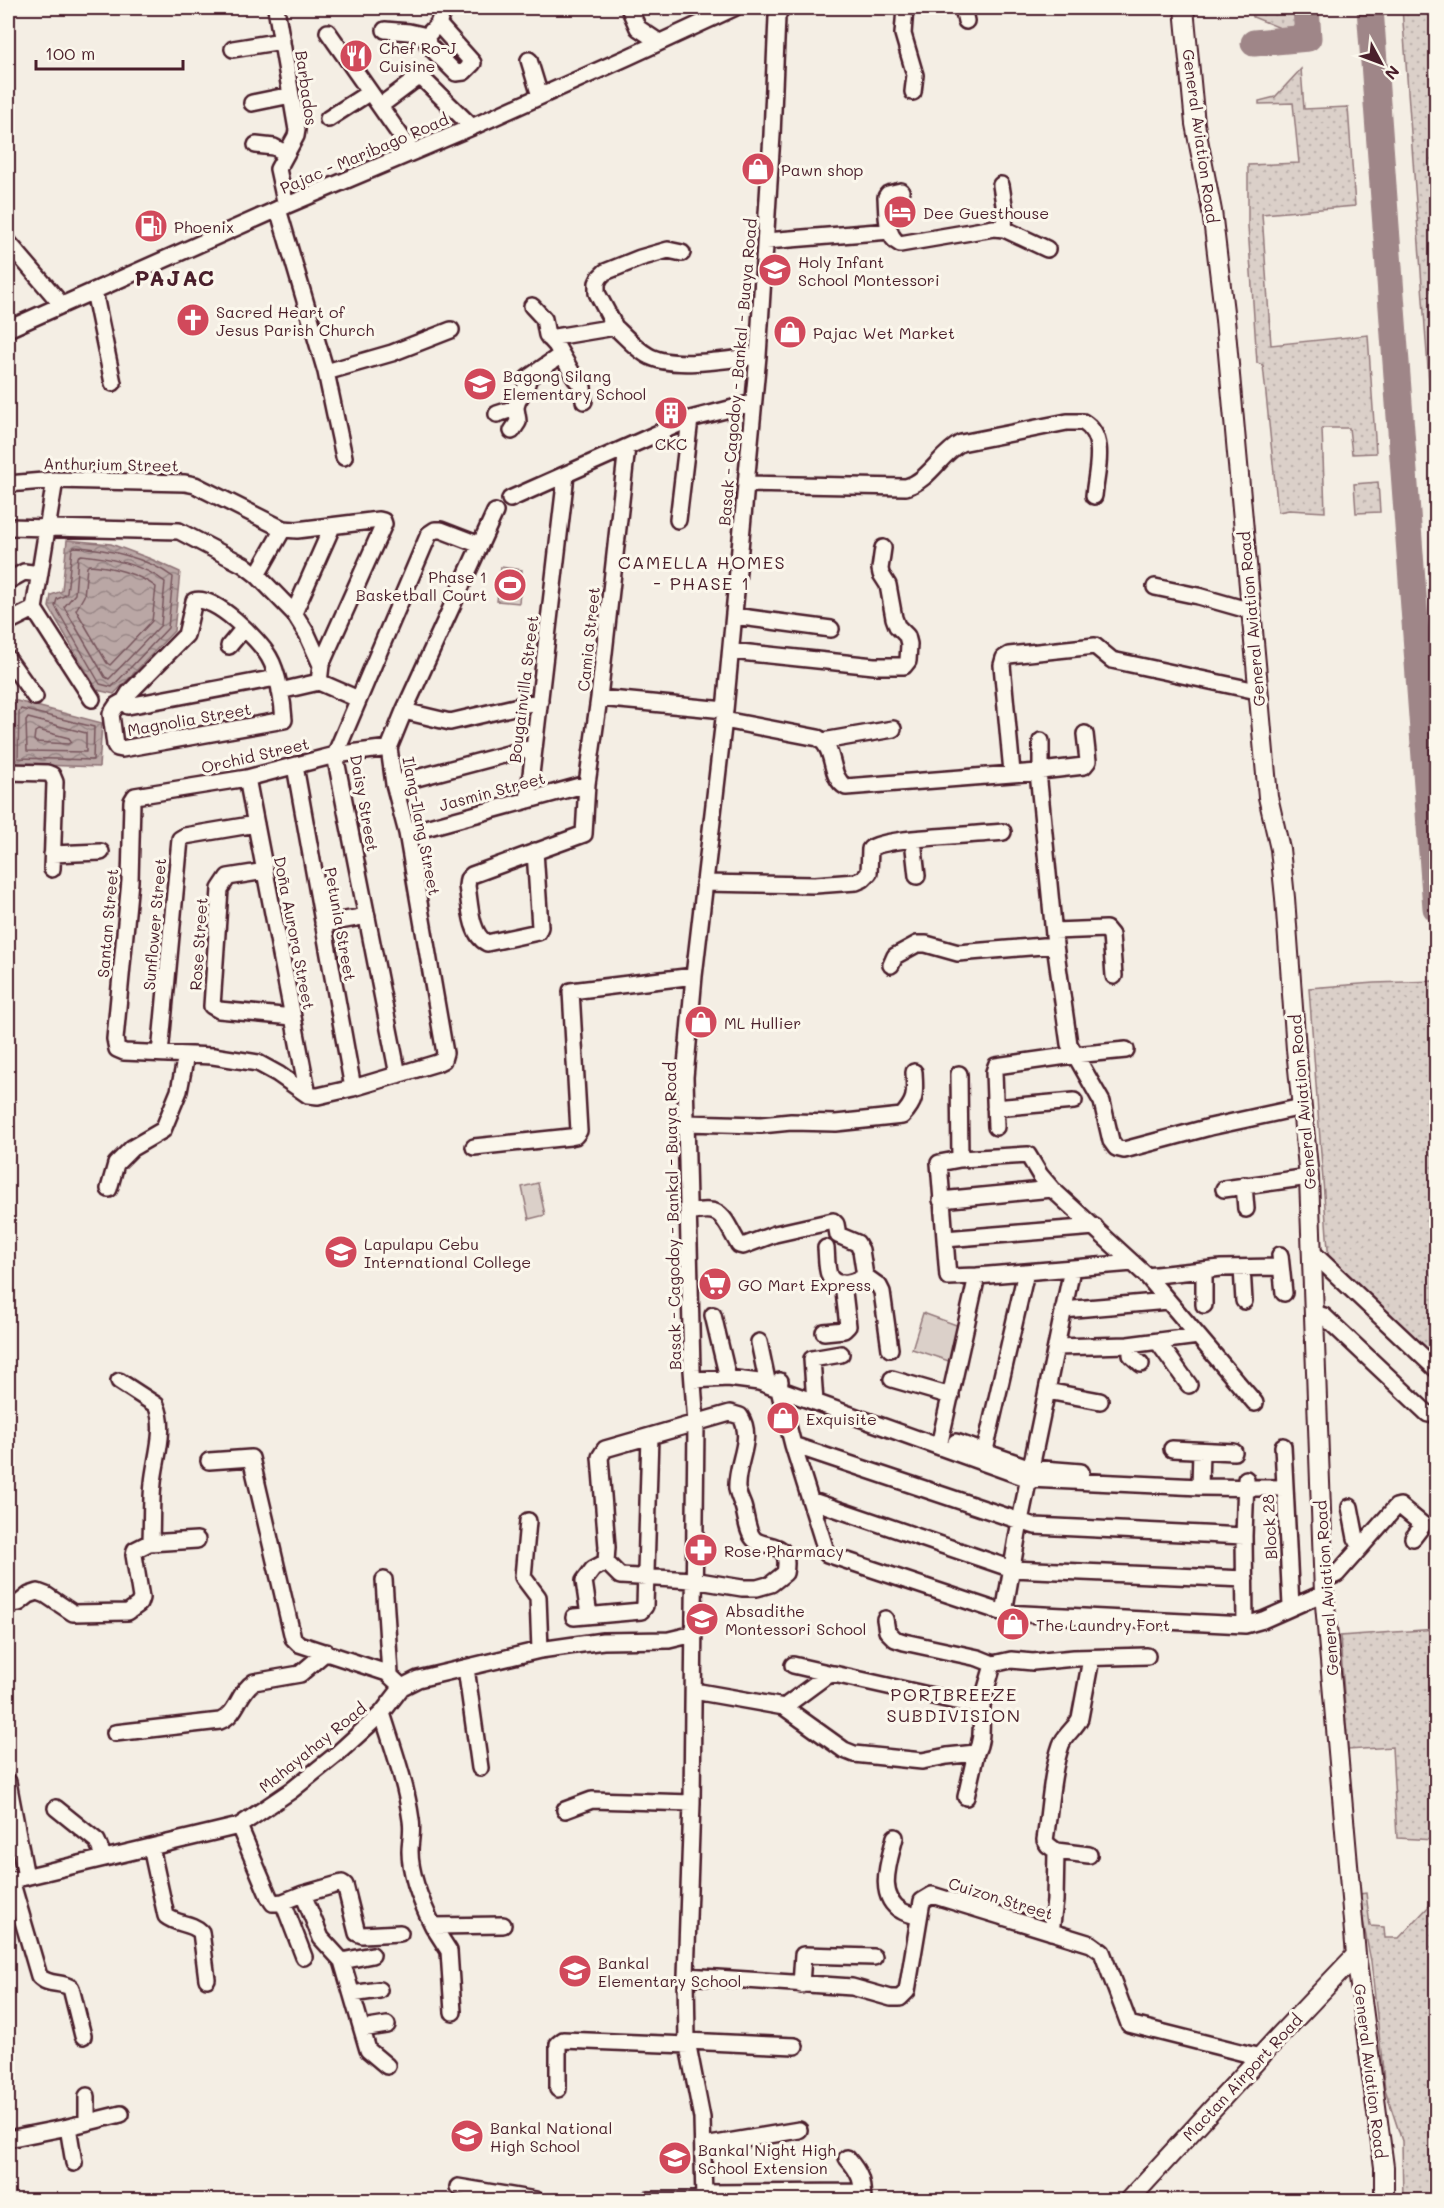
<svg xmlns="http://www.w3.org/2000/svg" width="1444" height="2208" font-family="Mali,sans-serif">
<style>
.grass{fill:url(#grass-dots);stroke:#92787a;stroke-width:1.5}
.pitch{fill:#dbd0c9;stroke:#92787a;stroke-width:1.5}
.water{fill:url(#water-waves);stroke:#8d7174;stroke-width:1.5}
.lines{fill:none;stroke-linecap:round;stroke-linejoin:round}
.shore{stroke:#77555c;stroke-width:1.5}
.taxiway{stroke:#9f8688;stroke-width:27}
.minor-casing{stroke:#4a1f2b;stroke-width:20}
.major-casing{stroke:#4a1f2b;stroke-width:22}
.minor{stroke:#fbf7ec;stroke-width:15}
.major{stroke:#fbf7ec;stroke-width:18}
.labels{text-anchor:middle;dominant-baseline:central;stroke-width:6;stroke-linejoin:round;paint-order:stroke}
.poi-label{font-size:16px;fill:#4a1f2b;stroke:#fbf7ec;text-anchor:start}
.street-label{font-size:16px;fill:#4a1f2b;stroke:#fbf7ec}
.neighbourhood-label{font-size:18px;letter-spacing:1.5px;fill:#4a1f2b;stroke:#fbf7ec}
.district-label{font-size:22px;font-weight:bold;letter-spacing:1.5px;fill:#4a1f2b;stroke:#fbf7ec}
</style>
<defs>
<pattern id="grass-dots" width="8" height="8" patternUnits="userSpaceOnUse" patternTransform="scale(1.5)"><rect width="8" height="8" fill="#dbd0c9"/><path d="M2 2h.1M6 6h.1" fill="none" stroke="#bdb2ad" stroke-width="1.8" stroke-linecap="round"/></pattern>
<pattern id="water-waves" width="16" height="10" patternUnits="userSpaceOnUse" patternTransform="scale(1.5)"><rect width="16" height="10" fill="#baa7a5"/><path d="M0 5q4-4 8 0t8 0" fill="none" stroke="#998787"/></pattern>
</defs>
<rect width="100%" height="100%" fill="#f4eee4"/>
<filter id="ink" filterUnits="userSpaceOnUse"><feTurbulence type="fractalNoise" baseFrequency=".0167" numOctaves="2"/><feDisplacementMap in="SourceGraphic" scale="12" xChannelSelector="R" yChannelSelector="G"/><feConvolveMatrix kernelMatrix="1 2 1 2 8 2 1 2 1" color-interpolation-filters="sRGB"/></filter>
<g filter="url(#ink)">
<path class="grass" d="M1286,8h15l2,25 -8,1 -42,-17 -1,-5z
M1402,8h34v471z
M1301,69l3,40 44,-2 7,99 -93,8 9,131 97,-10 8,118 -24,1 -3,-26h-27l3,84 -36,-2 -11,2 -15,-147 -6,-2 -9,-137v-61l51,-2 -6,-60 -34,1v-3l16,-4z
M1378,482l2,30 -24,1 -2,-29z
M1436,981v383l-107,-101 -20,-275 65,-5z
M1436,1629v211l-39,-2 -5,-91 -44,3 -8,-114z
M1366,1893l4,33 14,1 1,11h14l37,-39v301h-33l-1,-59 -17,-52 -14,-128 -9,-45 -2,-22z"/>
<path class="pitch" d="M501,567l21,3 -3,33 -22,-2z
M538,1183l7,32 -16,4 -7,-32z
M923,1313l39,14 -7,36 -43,-14z"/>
<path class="water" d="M67,540l44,4 40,15 29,13 -6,59 -60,63 -17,-4 -48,-83 2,-12 11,-4z
M13,700l89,23 -3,44 -88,-3z"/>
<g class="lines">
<path class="shore" d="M74,547c31,1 74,11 99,30l-5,51 -56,59 -12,-3 -45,-78 2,-7 7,-3 3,-3 5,-44z
M81,555c25,2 64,10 84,27l-4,43 -52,54 -4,-2 -41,-70 11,-13 3,-37z
M89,565c21,1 50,9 67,22l-4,34 -42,44 -3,-2 -31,-53 8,-14 3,-29z
M21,709l73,18 -1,33 -75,-2 1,-46z
M28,718l58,15v19l-59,-1 -1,-30z
M38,730l31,8 2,4 -3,2 -32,-2 -2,-2 1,-8z"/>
<path class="taxiway" d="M1370,8l66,900
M1254,43l54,-5 -2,-30"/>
<g class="minor-casing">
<path id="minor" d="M276,8l21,122 -1,6 -18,33 8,37
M629,8l9,20 21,14
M905,8l-2,26 12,41 -2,17
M963,8l3,13
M438,24l35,39 -9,9 -8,1 -28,-28 -1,-9z
M438,24l6,-16
M385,30l24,2 18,4
M328,32l84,120
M233,49l49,-8
M529,60l11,36
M252,103l39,-8
M380,106l36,-27h7l49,48
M328,119l42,-27
M256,145l18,2 11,6
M1001,185l4,26 -1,18
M901,191l-13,3 -2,3c1,14 -1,40 14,47l94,-16 10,1 43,20
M278,209l48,163 18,85
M766,241l124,-10
M8,242l54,63
M94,291l19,92
M532,306l12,13 3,16 9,10 19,33 8,9 1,14
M615,327l-18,-34v-10l3,-6 5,-5 35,-14 28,-8 14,3
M8,329l270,-120 194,-82 156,-70 106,-49
M549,338l66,-11c10,9 20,21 32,28 24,15 83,4 111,1
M326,372l66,-19 59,-23
M497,414l19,-6
M512,431l6,-9c0,-5 -2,-10 -2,-15 2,-13 11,-13 12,-29l33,-23
M55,480l-21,129 58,90
M8,484l47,-4 130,3 10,2 88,44 14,1 82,-10 4,1 1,3 -63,141 -2,17
M746,484l160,3c24,-7 34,-33 55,-44l106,-21h16c25,15 13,50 11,74
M510,499l180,-80 63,-16
M678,520l12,-101
M8,527l171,4 65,34 13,10 37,38 13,21 14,31
M257,575l26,-46
M8,581l16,-9 16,2
M1155,587l43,9 53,15
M294,613l38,-86
M734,616l97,13
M8,622l26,-13
M229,646l15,-18
M731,651l143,15h30l4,-5 1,-17 -2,-8 -10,-10 -3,-8 -6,-33 -7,-11 -1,-5 3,-21
M8,659l27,38
M280,691l39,-9 39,17
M599,698l126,12
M124,701l-7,4 -6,9 4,31 2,3 5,1 162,-29c-1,-18 -6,-48 -15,-63 -10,-17 -55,-63 -75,-56l-8,34 -57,58 -5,8 4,5 148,-28
M404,711l46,11 90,-21
M724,720l94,18c19,11 10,39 28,49l192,-15 17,173 14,99 33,58 9,39 5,7 8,2 86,-23 92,-20
M823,741l70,-12
M1041,741v30l43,-5 4,-5 -3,-27
M389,748l-54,7 -88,23 -112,18 -3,5 -2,80 -15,158 2,10 7,3 89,4 45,7 20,11 30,21 10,1 35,-8 84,-25 6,-3 2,-7 -38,-220 -13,-49 -5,-36 15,-37 91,-199
M295,766l58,322
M8,772l39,1 5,2 3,7 -3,87
M1012,772l-10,-107 2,-7 5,-3 86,-9 17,14 145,31
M247,778l61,317
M394,784l140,-37
M528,800l38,-325
M407,833l180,-49
M913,840l4,36
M535,851l5,76 -2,5 -51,11c-17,-8 -17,-40 -20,-57l1,-7 4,-4 112,-41 3,-50 12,-86 28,-251
M52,854l49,-2
M265,871l-37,6 -8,12 -8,117 7,4 74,7
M704,883l111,2 41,-3 7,-3 6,-6 1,-24c13,-12 109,-14 133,-17
M323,924l44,-8
M1054,931l52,-2 5,6 3,41
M891,965l4,-9 22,-12h9l32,9 97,-8
M160,1054l20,-215 5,-3 71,-12
M959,1074l1,85
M398,1075l-63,-320 94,-221 6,-4h6l39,15
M995,1108l79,-7
M685,1123l76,2 30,-3 45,1 66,-7c15,-16 13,-23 12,-44
M996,1127l-2,-55 2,-6 78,-11 52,-5
M474,1147l96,-10 5,-1 4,-5 -8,-140 123,-15
M1244,1185l2,24
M109,1189l7,-25 16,-16 31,-18 16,-39 7,-36
M1224,1189l85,-12
M941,1200l111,-11
M689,1213c35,-8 33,4 50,32l4,1 32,-12 58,-13 3,3 2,11 19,8 4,7 4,26
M945,1239l150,-12
M826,1248c1,8 0,22 4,29 8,12 26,5 35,-1
M1313,1253l123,116
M1280,1255l4,38
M1133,1263l-156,13 -29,1 -9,-114 21,-4 68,-4 12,20 12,14 95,87 108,127
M1242,1268l2,33
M1204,1270v35
M865,1276l14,10 3,6 8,57
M1147,1276l74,-8 60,-1
M1063,1310l105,-9
M1313,1313l11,3 104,98
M713,1315l15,63
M824,1332l20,-2 4,-4 -5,-43
M759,1342l9,43
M1158,1342l31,43
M1131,1345v10l10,9
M1056,1347l72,-2 70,-9
M892,1379l59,17
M693,1380l35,-2 31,4 270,97 171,8 85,1
M780,1381l-1,9 14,55 34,109 177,59 241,12 18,-5 61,-27
M1047,1391l53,10
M815,1402l-3,-43 29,-5
M730,1413l10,3c15,22 -5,48 -3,73 1,5 4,12 6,17 3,9 4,25 10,32 9,12 39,-1 32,35l-14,11 -14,4h-15l-49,-8 -73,-4 -14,-14 1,-15 -7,-90 5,-8z
M956,1442l75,26 50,4
M793,1445l242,81 209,10
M939,1446l38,-170
M1283,1446l8,160
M1172,1449l62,3
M983,1459l43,-187
M209,1461l42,-3 42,180 6,6 88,29 15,14
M1200,1487l1,-36
M810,1500l202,69 233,10
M1350,1507l6,31 5,9
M528,1521l-5,56 15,20 2,53
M149,1543l48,-3
M384,1580l6,94
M1323,1580l14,-6 59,-67 4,-1 23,19 -10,13
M8,1604l11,-1 10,-8 9,-3 8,3 27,18 55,-1 11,-8 2,-6 -7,-43 1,-5 14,-7 2,-4c1,-19 0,-38 2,-56 2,-24 14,-55 3,-78l-37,-24
M1004,1613l16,-92 52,-252
M589,1615l-5,-34 9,-12 13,-7
M574,1617l67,-6 4,-5 5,-170
M885,1619l2,12 8,8 9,3 74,16 15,6
M1245,1625l-1,-89 2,-57
M793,1665l39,9
M466,1668l14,100
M694,1691l90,16 60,43 10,4 68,7 25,-5 29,-3c8,-16 4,-31 6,-47 2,-14 8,-28 11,-42l18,-4 22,2 41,-4 73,-2
M784,1707l42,-31 8,-2 148,33
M382,1713c11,35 24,70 29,107 2,12 -1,20 -1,31 0,25 12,53 23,75l70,-1
M115,1733l105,-12c18,-7 18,-29 34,-39l46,-8 26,-22
M8,1782l18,95
M966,1797l10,-44
M56,1808l41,33 7,17
M565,1810l27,-10 100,3
M239,1826l30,71 4,6 10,-1 20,-8 18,44 21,23 26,89 19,16
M895,1837c-5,22 -20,59 7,74 5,3 12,4 17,6
M151,1847l15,69c11,9 25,6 35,16l6,47
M1056,1851l33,4
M11,1880l28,96c9,10 22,5 32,12l12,48
M8,1881l231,-55 53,-36 46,-37 44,-40 20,-26 16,-8 122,-29 63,-9 66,-1 25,-6
M303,1894l39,-11 3,2 12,48 5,2 38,-2
M283,1902l21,55
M433,1926l16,25 4,61
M1051,1932l4,-31 1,-50 -8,-6 -3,-5c5,-31 6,-66 16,-95 4,-11 15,-17 19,-27l11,-59
M342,1961l30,-6
M686,1976l166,11 39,11h9l7,-7 15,-90 10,-6 159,49 11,8 27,72 131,33
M801,1985l2,-30 71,2
M352,1994l27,-4
M362,2029l25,-4
M687,2041l108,5
M558,2089v-45l5,-4 125,5
M87,2096v26
M68,2127l53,-13
M8,2139l60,-12 6,36
M704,2146l95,-16
M847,2158c14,16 15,22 16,42
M458,2187l78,13
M704,2193l158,-1
M648,2200h56
M704,2200l-2,-82 -15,-77 -1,-65 6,-173 4,-379 -4,-54 -7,-293 9,-101 31,-266 33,-354 14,-221 5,-118 4,-9"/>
</g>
<g class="major-casing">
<path id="major" d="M1184,8l11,116 17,87 13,109 43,477 12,52 5,49 11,151 13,128 15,416 32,362 28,212v33
M1129,2200l151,-165 76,-80"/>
</g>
<use href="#minor" class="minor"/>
<use href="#major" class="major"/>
</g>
</g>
<defs>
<g id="restaurant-disc" transform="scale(1.725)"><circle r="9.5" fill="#d1495b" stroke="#fbf7ec"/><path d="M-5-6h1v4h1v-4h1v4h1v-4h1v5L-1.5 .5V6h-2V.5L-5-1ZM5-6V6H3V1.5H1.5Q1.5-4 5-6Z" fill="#fff"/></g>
<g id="shop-disc" transform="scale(1.725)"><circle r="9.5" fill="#d1495b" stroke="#fbf7ec"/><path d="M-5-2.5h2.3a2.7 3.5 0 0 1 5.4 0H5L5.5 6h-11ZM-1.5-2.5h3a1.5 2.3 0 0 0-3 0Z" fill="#fff"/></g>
<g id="hotel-disc" transform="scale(1.725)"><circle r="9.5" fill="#d1495b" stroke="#fbf7ec"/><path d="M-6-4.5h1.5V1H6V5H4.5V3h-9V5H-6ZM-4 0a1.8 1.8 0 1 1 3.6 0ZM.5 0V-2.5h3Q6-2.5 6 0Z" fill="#fff"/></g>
<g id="fuel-disc" transform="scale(1.725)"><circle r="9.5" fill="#d1495b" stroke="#fbf7ec"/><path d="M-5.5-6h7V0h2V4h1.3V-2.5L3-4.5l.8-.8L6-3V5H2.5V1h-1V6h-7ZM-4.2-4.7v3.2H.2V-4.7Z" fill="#fff"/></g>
<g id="school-disc" transform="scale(1.725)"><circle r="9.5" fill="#d1495b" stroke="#fbf7ec"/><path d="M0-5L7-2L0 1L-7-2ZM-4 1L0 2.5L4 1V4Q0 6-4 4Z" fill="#fff"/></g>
<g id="church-disc" transform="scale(1.725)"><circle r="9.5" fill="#d1495b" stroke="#fbf7ec"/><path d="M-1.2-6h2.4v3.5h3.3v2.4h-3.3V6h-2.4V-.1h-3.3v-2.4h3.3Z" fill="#fff"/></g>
<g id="building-disc" transform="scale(1.725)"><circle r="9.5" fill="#d1495b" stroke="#fbf7ec"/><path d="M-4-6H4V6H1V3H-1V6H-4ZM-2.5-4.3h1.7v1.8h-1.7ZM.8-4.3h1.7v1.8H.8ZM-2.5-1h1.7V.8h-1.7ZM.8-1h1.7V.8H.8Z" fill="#fff"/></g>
<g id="stadium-disc" transform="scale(1.725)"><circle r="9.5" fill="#d1495b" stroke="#fbf7ec"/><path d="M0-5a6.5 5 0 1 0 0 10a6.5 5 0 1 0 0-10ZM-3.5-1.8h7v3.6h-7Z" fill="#fff"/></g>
<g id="university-disc" transform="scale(1.725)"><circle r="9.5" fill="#d1495b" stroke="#fbf7ec"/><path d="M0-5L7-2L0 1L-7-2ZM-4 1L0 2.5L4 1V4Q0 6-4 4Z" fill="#fff"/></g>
<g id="supermarket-disc" transform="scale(1.725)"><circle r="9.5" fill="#d1495b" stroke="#fbf7ec"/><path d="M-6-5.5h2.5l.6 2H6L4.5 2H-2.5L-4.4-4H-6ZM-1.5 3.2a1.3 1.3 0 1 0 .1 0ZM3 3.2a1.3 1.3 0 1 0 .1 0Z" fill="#fff"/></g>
<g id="pharmacy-disc" transform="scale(1.725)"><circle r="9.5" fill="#d1495b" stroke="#fbf7ec"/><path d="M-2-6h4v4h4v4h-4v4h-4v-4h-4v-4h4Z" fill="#fff"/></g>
</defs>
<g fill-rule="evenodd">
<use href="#restaurant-disc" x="356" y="56"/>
<use href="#shop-disc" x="758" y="169"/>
<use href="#hotel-disc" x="900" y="212"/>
<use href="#fuel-disc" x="151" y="226"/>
<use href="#school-disc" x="775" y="270"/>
<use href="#church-disc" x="193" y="320"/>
<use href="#shop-disc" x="790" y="332"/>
<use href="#school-disc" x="480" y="384"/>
<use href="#building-disc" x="671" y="413"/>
<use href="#stadium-disc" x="510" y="585"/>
<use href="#shop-disc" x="701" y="1022"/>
<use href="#university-disc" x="341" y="1252"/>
<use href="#supermarket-disc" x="715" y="1284"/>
<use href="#shop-disc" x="783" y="1418"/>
<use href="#pharmacy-disc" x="701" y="1550"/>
<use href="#school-disc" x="702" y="1619"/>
<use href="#shop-disc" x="1013" y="1624"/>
<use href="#school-disc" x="575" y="1971"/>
<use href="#school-disc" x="467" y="2136"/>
<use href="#school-disc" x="675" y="2158"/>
</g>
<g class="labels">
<g class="poi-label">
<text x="379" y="47">Chef Ro-J<tspan x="379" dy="18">Cuisine</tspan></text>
<text x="781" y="169">Pawn shop</text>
<text x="923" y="212">Dee Guesthouse</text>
<text x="174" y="226">Phoenix</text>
<text x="798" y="261">Holy Infant<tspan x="798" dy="18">School Montessori</tspan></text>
<text x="216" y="311">Sacred Heart of<tspan x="216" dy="18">Jesus Parish Church</tspan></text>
<text x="813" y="332">Pajac Wet Market</text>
<text x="503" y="375">Bagong Silang<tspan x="503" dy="18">Elementary School</tspan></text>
<text x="671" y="443" text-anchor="middle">CKC</text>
<text x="487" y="576" text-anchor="end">Phase 1<tspan x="487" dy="18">Basketball Court</tspan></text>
<text x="724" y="1022">ML Hullier</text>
<text x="364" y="1243">Lapulapu Cebu<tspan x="364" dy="18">International College</tspan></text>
<text x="738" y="1284">GO Mart Express</text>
<text x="806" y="1418">Exquisite</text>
<text x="724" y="1550">Rose Pharmacy</text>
<text x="725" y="1610">Absadithe<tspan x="725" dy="18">Montessori School</tspan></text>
<text x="1036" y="1624">The Laundry Fort</text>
<text x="598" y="1962">Bankal<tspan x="598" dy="18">Elementary School</tspan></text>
<text x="490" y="2127">Bankal National<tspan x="490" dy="18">High School</tspan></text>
<text x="698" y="2149">Bankal Night High<tspan x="698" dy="18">School Extension</tspan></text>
</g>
<g class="street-label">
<text transform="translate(307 88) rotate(82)">Barbados</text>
<text transform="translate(1201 136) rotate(82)">General Aviation Road</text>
<text transform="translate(364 153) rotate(-23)">Pajac - Maribago Road</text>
<text transform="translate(737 372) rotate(-85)">Basak - Cagodoy - Bankal - Buaya Road</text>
<text transform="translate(111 464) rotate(1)">Anthurium Street</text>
<text transform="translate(1251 619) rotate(-95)">General Aviation Road</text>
<text transform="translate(588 639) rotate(-84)">Camia Street</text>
<text transform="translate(523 689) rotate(-83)">Bougainvilla Street</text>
<text transform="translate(189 719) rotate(-10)">Magnolia Street</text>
<text transform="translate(255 755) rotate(-13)">Orchid Street</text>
<text transform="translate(492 791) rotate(-15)">Jasmin Street</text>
<text transform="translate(365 803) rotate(80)">Daisy Street</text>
<text transform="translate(422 826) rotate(79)">Ilang-Ilang Street</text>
<text transform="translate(107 923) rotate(-85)">Santan Street</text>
<text transform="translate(154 924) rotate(-85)">Sunflower Street</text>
<text transform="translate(341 924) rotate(80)">Petunia Street</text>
<text transform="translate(295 933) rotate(79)">Doña Aurora Street</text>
<text transform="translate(198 944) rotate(-86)">Rose Street</text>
<text transform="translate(1302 1102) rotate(-95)">General Aviation Road</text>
<text transform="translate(672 1216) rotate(-91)">Basak - Cagodoy - Bankal - Buaya Road</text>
<text transform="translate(1269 1527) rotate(-93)">Block 28</text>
<text transform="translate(1326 1588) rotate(-94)">General Aviation Road</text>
<text transform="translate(312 1747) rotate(-39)">Mahayahay Road</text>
<text transform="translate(1001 1898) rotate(17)">Cuizon Street</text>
<text transform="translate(1371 2071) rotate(83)">General Aviation Road</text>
<text transform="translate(1242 2077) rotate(-47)">Mactan Airport Road</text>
</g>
<g class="neighbourhood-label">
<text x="702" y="562">CAMELLA HOMES<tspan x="702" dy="21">- PHASE 1</tspan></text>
<text x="954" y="1694">PORTBREEZE<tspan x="954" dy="21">SUBDIVISION</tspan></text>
</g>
<g class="district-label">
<text x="175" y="277">PAJAC</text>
</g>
</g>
<rect width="1444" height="2208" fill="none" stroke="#fbf7ec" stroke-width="30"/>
<rect x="15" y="15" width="1414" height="2178" fill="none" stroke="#4a1f2b" stroke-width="2" filter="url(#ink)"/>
<g transform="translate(1381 63) rotate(131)" stroke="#fbf7ec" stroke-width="4.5" paint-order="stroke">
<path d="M0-4.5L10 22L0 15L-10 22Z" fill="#4a1f2b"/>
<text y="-9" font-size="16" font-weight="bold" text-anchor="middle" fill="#4a1f2b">N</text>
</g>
<path d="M36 60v9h147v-9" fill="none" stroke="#4a1f2b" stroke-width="3"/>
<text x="45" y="60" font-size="18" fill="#4a1f2b" stroke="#fbf7ec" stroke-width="4.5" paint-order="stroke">100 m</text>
</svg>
